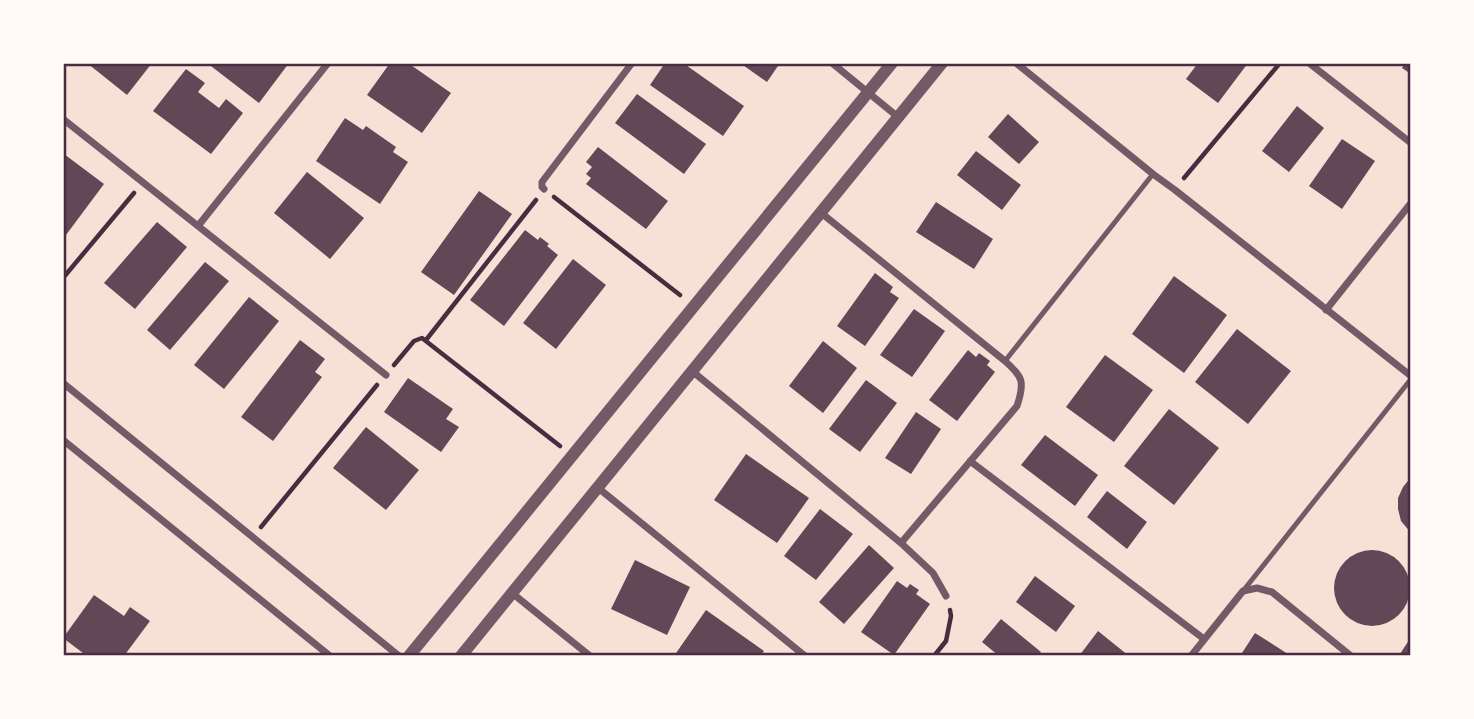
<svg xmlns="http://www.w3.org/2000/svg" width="1474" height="719" font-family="'Libre Baskerville',serif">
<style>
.building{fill:#644757}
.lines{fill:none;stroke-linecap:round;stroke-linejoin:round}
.path{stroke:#4a2c40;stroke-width:4.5}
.service{stroke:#755966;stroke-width:5}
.minor{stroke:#755966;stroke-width:7}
.tertiary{stroke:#755966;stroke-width:12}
.neatline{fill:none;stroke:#4a2c40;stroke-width:2.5}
</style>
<rect width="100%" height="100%" fill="#f7e1d7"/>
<path class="building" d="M87,63h65l-25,32z
M207,63h82l-30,40z
M390,63h18l43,30 -29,40 -55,-38z
M665,63h18l61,43 -21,30 -73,-51z
M740,63h40l-13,19z
M1198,63h50l-30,40 -32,-24z
M1405,63h6v11l-9,-6z
M186,69l19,14 -7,9 21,16 7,-9 17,14 -32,41 -58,-43z
M637,94l69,50 -22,30 -69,-51z
M1297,106l27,22 -35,44 -27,-21z
M1008,114l31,28 -20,22 -31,-27z
M345,118l18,12 3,-4 30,21 -3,5 15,10 -28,42 -64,-43z
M1342,139l33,22 -33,48 -33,-23z
M598,147l70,54 -22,28 -60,-45 5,-6 -5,-4 6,-7 -6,-5z
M976,151l45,34 -19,25 -45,-35z
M64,154l40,30 -41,55v-83z
M307,172l57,46 -34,41 -56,-46z
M479,191l33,23 -58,81 -33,-23z
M936,202l57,37 -19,30 -58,-37z
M157,222l30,25 -52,62 -31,-26z
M525,230l13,10 2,-3 9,7 -2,2 11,9 -54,71 -34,-26z
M573,259l33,26 -50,64 -33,-26z
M205,262l24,19 -59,69 -23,-20z
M875,273l18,14 -3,5 9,6 -34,48 -28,-20z
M1174,276l53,39 -43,58 -52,-39z
M249,297l30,24 -55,68 -30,-24z
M914,309l31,22 -33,46 -32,-22z
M1237,329l54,42 -43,53 -53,-42z
M300,340l25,19 -10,13 7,5 -49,64 -32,-24z
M823,341l34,27 -34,45 -34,-27z
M968,350l8,7 3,-4 11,8 -3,4 8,7 -38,49 -28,-21z
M1105,355l48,35 -39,52 -48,-35z
M408,378l45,31 -7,10 13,8 -18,25 -57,-40z
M866,380l31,23 -37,49 -31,-23z
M1169,409l50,39 -45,57 -50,-39z
M916,412l25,17 -30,45 -26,-16z
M366,427l53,43 -33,40 -53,-42z
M1045,435l53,40 -23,31 -54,-41z
M746,454l63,44 -32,45 -63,-43z
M1411,477v56l-10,-12 -3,-12v-11l5,-11z
M1107,491l40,31 -20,27 -40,-32z
M820,509l33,25 -37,46 -32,-24z
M869,545l25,23 -50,56 -25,-22z
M1334 588a38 38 0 1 1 76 0a38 38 0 1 1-76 0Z
M635,560l55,27 -23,48 -56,-26z
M1035,576l40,30 -19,26 -40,-30z
M897,581l10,7 3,-4 9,6 -3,4 14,10 -36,51 -33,-23z
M94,595l30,21 6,-9 20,14 -26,35h-37l-24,-18z
M706,610l58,41 -4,5h-86z
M1001,619l40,33 -3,4h-39l-17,-14z
M1098,631l31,25h-50z
M1255,633l36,23h-51z
M1411,637v19h-8l-3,-2z"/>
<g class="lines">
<path class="path" d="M1184,178l96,-115
M554,197l126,98
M63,278l71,-85
M426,340l110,-140
M394,365l20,-24 8,-3 138,108
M261,527l116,-142
M934,656l12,-15 5,-25 -1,-6"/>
<path class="service" d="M1005,361l148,-187
M1243,591l168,-212"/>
<path class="minor" d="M832,63l66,54
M1016,63l137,111 22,16 236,186
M1309,63l102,80
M63,119l323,256
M544,189l-2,-2v-5l90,-119
M820,212l185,149c18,16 20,21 12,45l-116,137
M198,226l130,-163
M1326,310l85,-107
M692,371l209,172 32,30 13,23
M63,383l336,273
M63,440l267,216
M970,461l234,178
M597,487l208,169
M512,593l78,63
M1191,656l52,-65 14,-3 15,4 79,64"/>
<path class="tertiary" d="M409,656l483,-593
M461,656l481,-593"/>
</g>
<rect width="1474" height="719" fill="none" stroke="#fffaf5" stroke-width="130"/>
<rect x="65" y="65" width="1344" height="589" class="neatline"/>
</svg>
